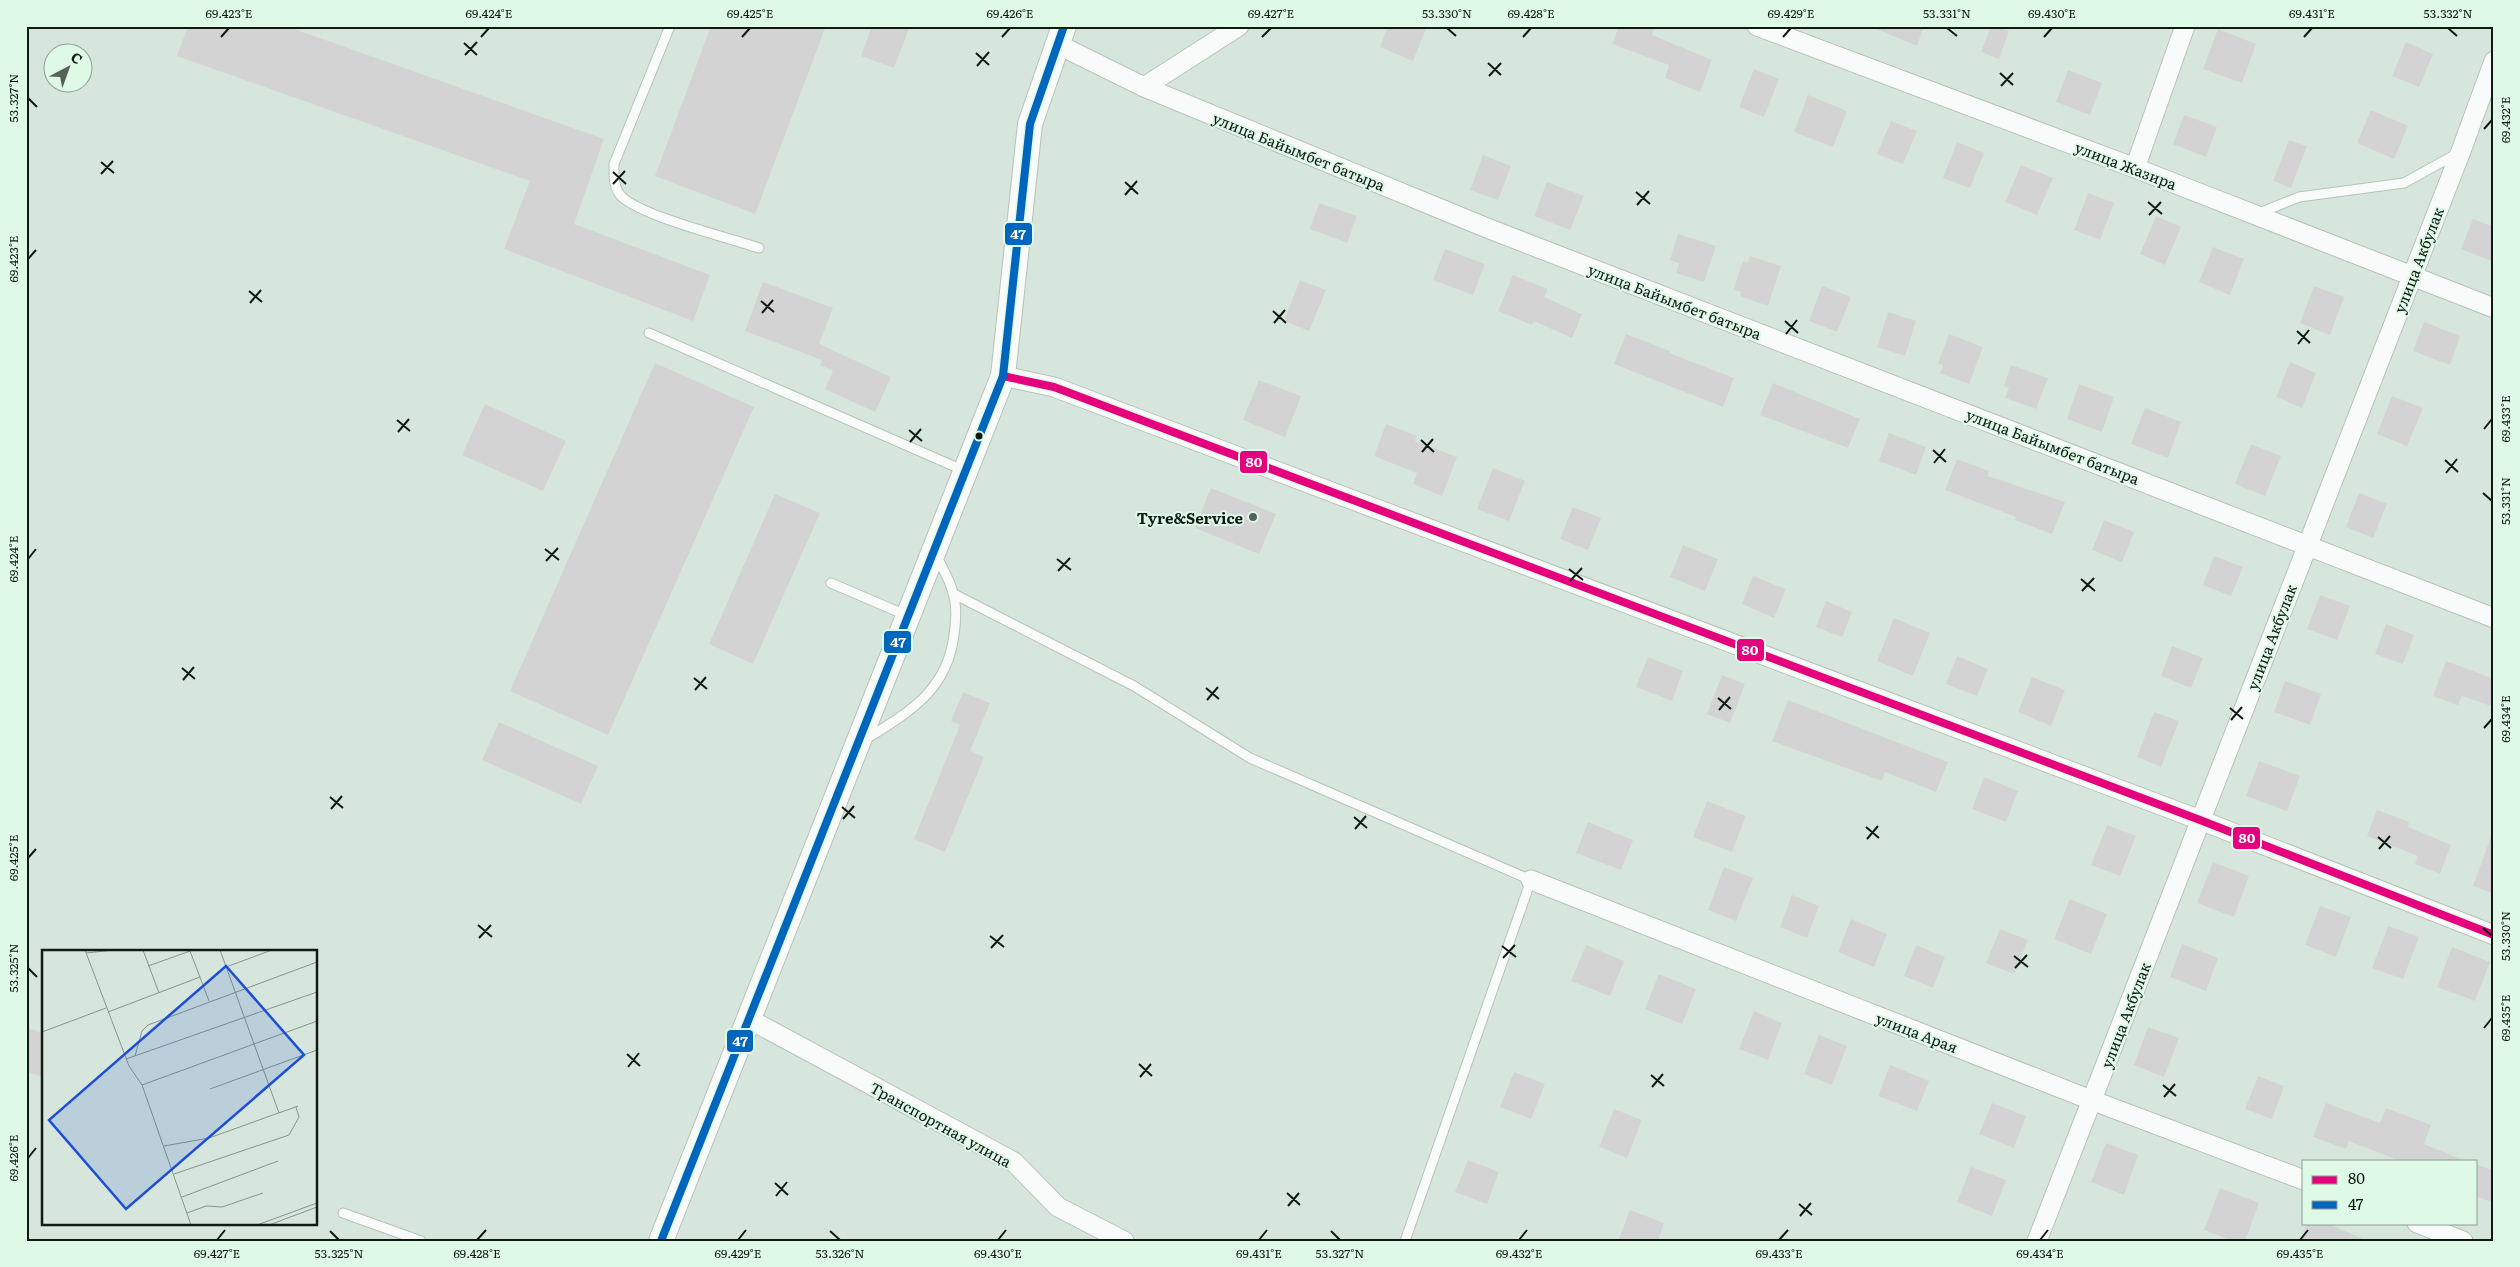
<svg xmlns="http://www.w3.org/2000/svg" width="2520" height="1267" font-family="Literata,serif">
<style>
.building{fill:#d4d3d4}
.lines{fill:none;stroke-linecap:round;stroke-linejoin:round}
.service-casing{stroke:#b6c2ba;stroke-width:11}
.minor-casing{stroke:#b6c2ba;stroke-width:21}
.tertiary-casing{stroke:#b6c2ba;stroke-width:26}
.service{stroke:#f9fbfa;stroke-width:9}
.minor{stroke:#f9fbfa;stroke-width:19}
.tertiary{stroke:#f9fbfa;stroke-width:24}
.bus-1-casing{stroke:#def9e6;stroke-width:11}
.bus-2-casing{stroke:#def9e6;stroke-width:11}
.bus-1{stroke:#e5007d;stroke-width:8}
.bus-2{stroke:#0065bd;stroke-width:8}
.ticks{fill:none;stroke:#101a13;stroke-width:2}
.bus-dot{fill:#101a13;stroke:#def9e6;stroke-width:2}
.poi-dot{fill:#566159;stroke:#def9e6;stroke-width:2}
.labels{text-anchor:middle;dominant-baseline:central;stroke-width:4;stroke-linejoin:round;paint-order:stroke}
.street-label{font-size:15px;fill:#101a13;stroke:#def9e6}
.poi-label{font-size:15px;font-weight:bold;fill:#101a13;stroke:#def9e6;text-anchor:end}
.inset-road{fill:none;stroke:#87948c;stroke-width:1}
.view{fill:#1d4ed8;fill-opacity:0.15;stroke:#1d4ed8;stroke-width:2.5}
.inset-edge{fill:none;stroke:#101a13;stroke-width:2.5}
.line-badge{stroke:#def9e6;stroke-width:2}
.badge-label{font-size:14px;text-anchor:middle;font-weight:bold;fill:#fff}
.neatline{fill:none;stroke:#101a13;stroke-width:2}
.ticks-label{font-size:12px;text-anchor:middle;fill:#101a13}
</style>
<rect width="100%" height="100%" fill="#d7e6dc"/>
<path class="building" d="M188,26h98l318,113 -30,85 136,51 -17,46 -189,-72 26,-68 -353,-125z
M711,26h115l-71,188 -100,-38z
M872,26h38l-16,42 -33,-12z
M1388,26h39l-14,35 -33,-14z
M1619,26h36l-3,9 60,25 -12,32 -35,-14 4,-13 -57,-21z
M1869,26h55l-7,20z
M1991,26l18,5 -10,28 -18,-7z
M2218,29l38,15 -14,39 -39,-14z
M2406,42l27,12 -14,33 -27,-11z
M1754,69l25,10 -15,38 -25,-10z
M2068,70l34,13 -12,32 -34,-13z
M1808,95l39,16 -14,36 -39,-15z
M2371,110l37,16 -14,33 -37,-16z
M2184,115l33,12 -11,30 -33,-13z
M1891,121l26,10 -14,33 -26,-10z
M2289,140l18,6 -16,42 -18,-7z
M1957,142l27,11 -14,35 -27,-10z
M1483,155l28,11 -13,34 -28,-10z
M2021,165l32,13 -16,37 -32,-13z
M1547,182l37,14 -14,34 -36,-14z
M2088,193l26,10 -14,37 -26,-10z
M1319,203l38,13 -10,27 -37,-14z
M2156,216l25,11 -16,38 -25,-11z
M2473,219l21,8v35l-33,-13z
M1678,234l38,12 -12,36 -28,-9 3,-10 -9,-3z
M2213,247l31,12 -14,36 -31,-13z
M1445,249l40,15 -12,31 -40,-15z
M1750,256l31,10 -13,40 -28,-10 1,-4 -8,-2 10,-29 5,1z
M1513,275l35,14 -4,8 38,17 -10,24 -38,-17 -2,4 -34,-14z
M1300,280l26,10 -17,41 -25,-10z
M763,282l70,26 -14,36 72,33 -16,35 -50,-23 8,-18 -13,-6 2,-5 -77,-29z
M1822,286l29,11 -14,35 -28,-11z
M2314,286l30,11 -14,38 -30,-12z
M1888,312l28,9 -11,35 -28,-9z
M2424,322l36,14 -10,29 -37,-14z
M1626,334l44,17 -1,2 65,25 -11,29 -109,-43z
M1949,334l34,13 -14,37 -29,-11 3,-7 -5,-3z
M2290,362l26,11 -14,35 -26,-11z
M655,363l99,44 -146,328 -98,-44z
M2011,365l37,13 -12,31 -31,-11 4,-10 -5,-2z
M1259,380l42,16 -16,41 -42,-17z
M1773,383l87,36 -12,29 -88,-33z
M2079,384l35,13 -12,35 -35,-13z
M2392,396l31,12 -16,38 -30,-12z
M485,404l81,37 -23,50 -81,-36z
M2145,408l36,14 -13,36 -37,-14z
M1386,424l31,12 -2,5 42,16 -15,39 -29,-12 4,-11 -43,-17z
M1889,433l37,14 -10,28 -37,-14z
M2251,444l30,12 -16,40 -30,-12z
M1957,459l32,12 -1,5 77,26 -13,32 -37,-14 1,-3 -71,-27z
M1493,468l32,13 -16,40 -32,-12z
M1211,488l65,26 -17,40 -64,-26z
M2359,493l28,11 -14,34 -27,-11z
M775,494l45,19 -67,151 -44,-20z
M1573,507l28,11 -13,32 -28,-11z
M2104,520l30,12 -12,30 -30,-12z
M1683,545l35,14 -13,32 -35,-14z
M2214,556l29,11 -12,29 -28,-11z
M1753,576l33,13 -12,29 -32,-14z
M2320,595l30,11 -13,34 -30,-11z
M1826,601l26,11 -10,25 -26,-10z
M1894,618l36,15 -17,43 -36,-15z
M2386,624l28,11 -11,29 -28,-10z
M2172,646l31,12 -12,30 -30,-12z
M1957,656l31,13 -11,27 -31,-12z
M1648,657l35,14 -11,30 -36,-14z
M2446,661l48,18v28l-32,-11 -4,9 -25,-9z
M1722,675l23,9 -15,39 -23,-9z
M2032,677l33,13 -14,36 -33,-14z
M2285,681l36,13 -11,31 -36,-13z
M963,692l27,11 -20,48 14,6 -39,95 -31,-13 46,-114 -9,-4z
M1788,700l160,62 -12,30 -51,-20 -3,9 -110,-40z
M2154,712l25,9 -18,46 -24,-10z
M499,722l99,44 -17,38 -99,-44z
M2259,761l41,15 -13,35 -41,-15z
M1984,777l34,14 -12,31 -34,-13z
M1707,801l39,15 -14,36 -39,-15z
M2377,810l32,12 -1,5 43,18 -11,29 -25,-10 3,-8 -51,-20z
M1588,822l45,18 -12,30 -45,-17z
M2107,825l29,11 -16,40 -29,-11z
M2492,834h2v60l-21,-8z
M2213,862l36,14 -15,41 -37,-14z
M1724,867l29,11 -17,43 -28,-11z
M1792,895l27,11 -12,32 -27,-11z
M2070,899l37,15 -16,40 -37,-15z
M2320,906l31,11 -15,40 -31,-12z
M1851,919l36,15 -13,33 -36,-15z
M2388,926l31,11 -16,42 -31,-11z
M2000,929l28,11 -14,34 -28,-11z
M2182,944l36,14 -12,33 -36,-14z
M1586,945l38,16 -14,35 -39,-15z
M1916,945l29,12 -12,31 -29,-12z
M2452,947l38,15 -15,39 -38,-14z
M1659,974l37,15 -14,35 -37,-15z
M1754,1011l28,12 -14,37 -29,-11z
M26,1027l18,7v44l-18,-7z
M2148,1027l31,11 -15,39 -30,-12z
M1819,1035l28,11 -15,39 -28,-11z
M1890,1065l39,16 -12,30 -39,-15z
M1514,1072l31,12 -14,35 -31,-12z
M2258,1076l26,10 -12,33 -27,-10z
M1992,1103l34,13 -12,32 -35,-14z
M2326,1103l54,20 6,-15 45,17 -7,19 41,17h-65l-51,-20 -3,8 -33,-12z
M1614,1109l28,11 -15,38 -28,-11z
M2106,1143l32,12 -14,40 -33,-13z
M1468,1160l31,12 -12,32 -32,-12z
M2476,1164l18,7v32l-18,-7z
M1971,1167l35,13 -14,36 -35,-14z
M2220,1188l39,15 -14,38h-12l-29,-11z
M1630,1210l34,13 -6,18h-40z
M2307,1223h19l42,18h-67z"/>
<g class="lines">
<g class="service-casing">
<path id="service" d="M670,26l-56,138c0,11 -1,24 8,33 22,20 105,40 137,51
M2257,214l42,-17 105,-14 54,-30
M649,333l316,138
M831,583l77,33
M954,594l180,92 116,72 281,122 -126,361
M866,739c43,-27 81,-48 88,-104 2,-13 3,-29 -1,-42 -3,-13 -11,-26 -17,-38
M343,1213l78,28"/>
</g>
<g class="minor-casing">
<path id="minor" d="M1757,26l378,142 359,140
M1059,45l85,42 343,141 1007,390
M1144,87l95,-61
M2135,168l50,-142
M1003,376l51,11 1146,433 294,115
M1531,880l560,220 213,80
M749,1019l265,143 44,45 66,34
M2417,1223l46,18
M2037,1241l424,-1090 33,-90"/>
</g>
<g class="tertiary-casing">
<path id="tertiary" d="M661,1241l342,-865 27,-252 34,-98"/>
</g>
<use href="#service" class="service"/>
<use href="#minor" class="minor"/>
<use href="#tertiary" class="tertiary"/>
<g class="bus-1-casing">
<path id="bus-1" d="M1003,376l51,11 1146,433 294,115"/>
</g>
<g class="bus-2-casing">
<path id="bus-2" d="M661,1241l342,-865 27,-252 34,-98"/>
</g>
<use href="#bus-1" class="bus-1"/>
<use href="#bus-2" class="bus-2"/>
</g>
<path class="ticks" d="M1447,28l9,8M1947,28l10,8M2448,28l9,8M221,37l8,-9M481,37l8,-9M742,37l8,-9M1002,37l8,-9M1262,37l9,-9M1523,37l8,-9M1783,37l8,-9M2044,37l8,-9M2304,37l8,-9M464,43l13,12M976,53l13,12M465,55l12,-13M1488,63l13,12M977,66l12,-14M2000,73l13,12M1489,76l12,-13M2001,86l12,-13M28,98l9,9M2484,129l8,-9M101,162l13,11M613,172l13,12M101,174l12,-13M1125,182l13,12M613,184l12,-13M1636,192l14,12M1125,195l12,-14M2148,202l14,12M1637,205l12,-14M2149,215l12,-13M28,259l8,-9M249,291l13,11M761,301l13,11M250,303l11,-13M1273,311l13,12M762,313l11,-13M1785,321l13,12M1274,323l11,-13M2297,331l13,12M1786,334l11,-14M2298,344l11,-14M397,420l13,11M2484,429l8,-10M909,430l13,11M398,432l11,-13M1421,440l13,12M910,442l11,-13M1933,450l13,12M1422,452l11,-13M2445,460l13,12M1934,463l11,-14M2446,473l11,-14M2483,493l9,8M545,549l14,11M28,559l8,-10M1057,559l14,11M546,561l12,-13M1569,569l14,11M1058,571l12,-13M2081,579l14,12M1570,581l12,-13M2082,591l12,-13M182,668l13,11M694,678l13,11M183,680l11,-13M1206,688l13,11M695,690l11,-13M1718,698l13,11M1207,700l11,-13M2230,708l13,11M1719,710l11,-13M2231,720l11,-13M2484,728l8,-9M330,797l13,11M842,807l13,11M331,809l11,-13M1354,817l13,11M843,819l11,-13M1866,827l13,11M1355,829l11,-13M2378,837l13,11M1867,839l11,-13M2379,849l11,-13M28,858l8,-9M478,925l14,12M2483,928l9,8M990,936l14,11M479,938l12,-13M1502,946l14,11M991,948l12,-13M2014,956l14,11M1503,958l12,-13M28,968l9,9M2015,968l12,-13M2484,1028l8,-10M627,1054l13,12M1139,1064l13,12M628,1067l11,-14M1651,1075l13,11M1140,1077l11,-13M2163,1085l13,11M1652,1087l11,-13M2164,1097l11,-13M28,1158l8,-10M775,1183l13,12M1287,1193l13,12M776,1196l11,-14M1799,1204l13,11M1288,1206l11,-13M1800,1216l11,-13M330,1231l9,9M830,1231l10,9M1331,1231l9,9M217,1240l8,-10M477,1240l9,-10M738,1240l8,-10M998,1240l8,-10M1259,1240l8,-10M1519,1240l8,-10M1779,1240l9,-10M2040,1240l8,-10M2300,1240l8,-10"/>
<circle class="bus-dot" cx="979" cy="436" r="4.5"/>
<circle class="poi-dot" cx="1253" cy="517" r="5"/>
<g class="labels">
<g class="street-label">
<text transform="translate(1299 151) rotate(22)">улица Байымбет батыра</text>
<text transform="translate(2126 165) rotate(21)">улица Жазира</text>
<text transform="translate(2418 260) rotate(-69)">улица Акбулак</text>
<text transform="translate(1675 301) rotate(21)">улица Байымбет батыра</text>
<text transform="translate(2053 446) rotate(21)">улица Байымбет батыра</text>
<text transform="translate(2271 637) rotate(-69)">улица Акбулак</text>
<text transform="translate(2125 1015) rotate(-69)">улица Акбулак</text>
<text transform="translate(1917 1032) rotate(21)">улица Арая</text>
<text transform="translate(941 1124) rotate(29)">Транспортная улица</text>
</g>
<g class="poi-label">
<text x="1243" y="517">Tyre&amp;Service</text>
</g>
</g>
<g transform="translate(42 950)">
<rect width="275" height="275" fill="#d7e6dc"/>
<path class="inset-road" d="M43,0l44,116 13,19 49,140M101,0l16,43M178,0l59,163M148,1l19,50M44,3l28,-3M106,16l45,-16M184,17l46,-17M66,62l92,-35M0,82l64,-24M93,106l7,-25 6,-6 169,-63M84,109l191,-67M100,135l175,-64M168,139l107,-39M122,196l45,-8 89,-32M132,224l115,-39 10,-18 -3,-10M140,247l96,-36M145,263l19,-7 16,1 41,-14M215,275l60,-22M227,275l48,-18"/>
<path class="view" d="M184,16l78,89 -178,154 -77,-89z"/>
<rect width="275" height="275" class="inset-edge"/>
</g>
<g class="line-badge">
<rect x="1004" y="222" width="29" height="24" rx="5" fill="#0065bd"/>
<rect x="1239" y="450" width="29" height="24" rx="5" fill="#e5007d"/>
<rect x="883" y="630" width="29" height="24" rx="5" fill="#0065bd"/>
<rect x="1736" y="638" width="29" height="24" rx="5" fill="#e5007d"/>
<rect x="2232" y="826" width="29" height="24" rx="5" fill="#e5007d"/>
<rect x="726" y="1029" width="28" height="24" rx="5" fill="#0065bd"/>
</g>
<g class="badge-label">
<text x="1018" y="239">47</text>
<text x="1254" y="467">80</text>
<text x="898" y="647">47</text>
<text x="1750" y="655">80</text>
<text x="2247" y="843">80</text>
<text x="740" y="1046">47</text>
</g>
<rect width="2520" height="1267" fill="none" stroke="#def9e6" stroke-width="55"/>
<rect x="2302" y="1160" width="175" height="65" fill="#def9e6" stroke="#8ca092"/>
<rect x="2312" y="1176" width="25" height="8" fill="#e5007d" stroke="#8ca092"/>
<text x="2348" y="1184" font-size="15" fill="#101a13">80</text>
<rect x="2312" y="1201" width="25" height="8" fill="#0065bd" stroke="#8ca092"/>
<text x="2348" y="1210" font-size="15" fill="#101a13">47</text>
<g transform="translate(68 68) rotate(41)"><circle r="24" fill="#def9e6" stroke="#8ca092"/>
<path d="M0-4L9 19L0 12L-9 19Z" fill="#566159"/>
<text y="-8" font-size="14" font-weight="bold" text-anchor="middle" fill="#101a13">С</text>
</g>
<rect x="28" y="28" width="2464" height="1212" class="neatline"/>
<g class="ticks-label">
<text x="229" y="18">69.423°E</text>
<text x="489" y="18">69.424°E</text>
<text x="750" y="18">69.425°E</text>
<text x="1010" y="18">69.426°E</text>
<text x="1271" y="18">69.427°E</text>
<text x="1447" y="18">53.330°N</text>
<text x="1531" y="18">69.428°E</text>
<text x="1791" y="18">69.429°E</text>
<text x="1947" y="18">53.331°N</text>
<text x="2052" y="18">69.430°E</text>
<text x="2312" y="18">69.431°E</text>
<text x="2448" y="18">53.332°N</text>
<text transform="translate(14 98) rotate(-90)" y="4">53.327°N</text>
<text transform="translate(2506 120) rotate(-90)" y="4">69.432°E</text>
<text transform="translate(14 259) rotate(-90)" y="4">69.423°E</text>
<text transform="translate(2506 419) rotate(-90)" y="4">69.433°E</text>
<text transform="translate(2506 501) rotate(-90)" y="4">53.331°N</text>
<text transform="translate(14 559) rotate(-90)" y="4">69.424°E</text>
<text transform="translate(2506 719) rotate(-90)" y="4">69.434°E</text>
<text transform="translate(14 858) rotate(-90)" y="4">69.425°E</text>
<text transform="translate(2506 936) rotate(-90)" y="4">53.330°N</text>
<text transform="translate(14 968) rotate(-90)" y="4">53.325°N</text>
<text transform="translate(2506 1018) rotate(-90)" y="4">69.435°E</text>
<text transform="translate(14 1158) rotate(-90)" y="4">69.426°E</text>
<text x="217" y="1258">69.427°E</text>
<text x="339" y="1258">53.325°N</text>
<text x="477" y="1258">69.428°E</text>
<text x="738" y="1258">69.429°E</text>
<text x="840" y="1258">53.326°N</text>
<text x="998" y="1258">69.430°E</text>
<text x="1259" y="1258">69.431°E</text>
<text x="1340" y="1258">53.327°N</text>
<text x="1519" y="1258">69.432°E</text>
<text x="1779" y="1258">69.433°E</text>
<text x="2040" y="1258">69.434°E</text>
<text x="2300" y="1258">69.435°E</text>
</g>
</svg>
